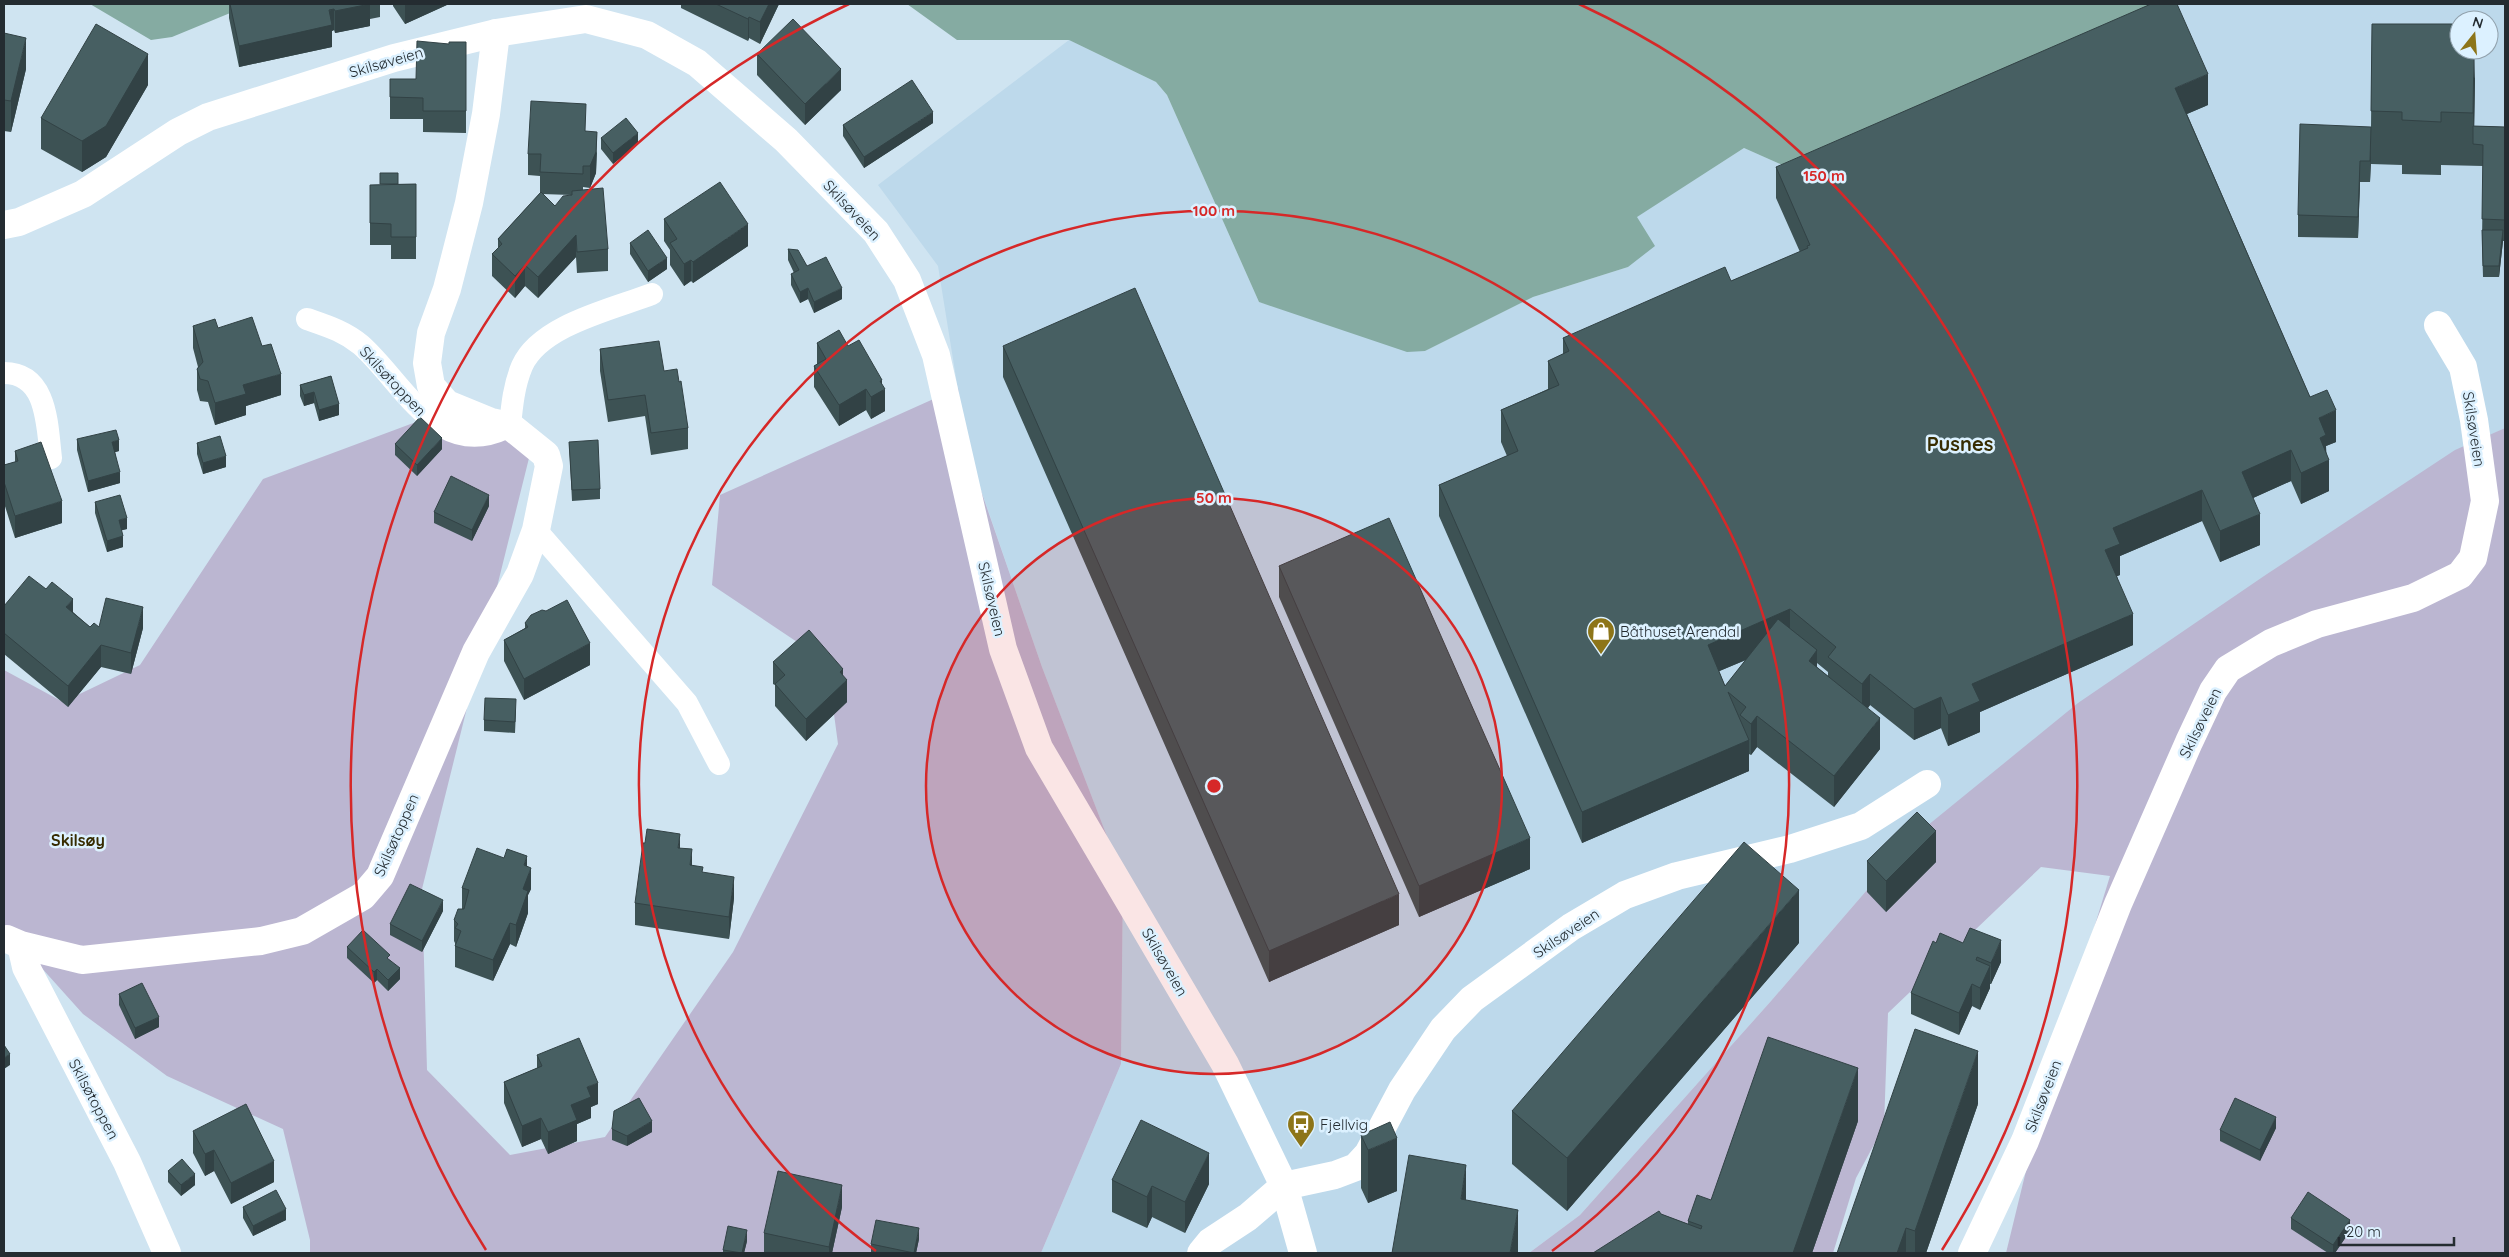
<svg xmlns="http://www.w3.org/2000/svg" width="2509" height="1257" font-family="Quicksand,sans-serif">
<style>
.built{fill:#bdd9eb;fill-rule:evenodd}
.green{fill:#bbb6d1}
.water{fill:#85aba2}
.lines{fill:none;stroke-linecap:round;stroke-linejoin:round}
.lane{stroke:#fff;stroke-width:22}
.street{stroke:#fff;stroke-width:28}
.primary{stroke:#fff;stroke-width:28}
.wall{fill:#3d5254;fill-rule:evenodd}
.shaded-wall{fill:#324245}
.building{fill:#475f62;stroke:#324245}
.ring{fill:none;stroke:#d62828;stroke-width:2.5}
.labels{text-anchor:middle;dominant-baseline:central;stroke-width:5;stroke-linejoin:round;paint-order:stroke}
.street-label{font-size:15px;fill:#242c31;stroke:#dcf1ff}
.poi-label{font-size:15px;fill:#242c31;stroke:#dcf1ff;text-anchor:start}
.neighbourhood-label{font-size:16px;font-weight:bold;fill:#372c01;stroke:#dcf1ff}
.district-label{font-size:20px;font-weight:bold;fill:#372c01;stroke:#dcf1ff}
.centre{fill:#d62828;stroke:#dcf1ff;stroke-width:2.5}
.ring-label{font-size:15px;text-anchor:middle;font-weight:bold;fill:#d62828;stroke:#dcf1ff;stroke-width:5;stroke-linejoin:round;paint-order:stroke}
</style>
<rect width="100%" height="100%" fill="#cfe4f1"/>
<path class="built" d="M2180,4h325v424l-50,23 -544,388 -140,162 -191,214 -51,38h-488l80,-189 2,-186 -81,-211 -74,-215 -30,-186 -60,-81 191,-145 87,42 11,13 92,207 166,49 108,-54 95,-30 8,-50 108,-69 45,20zM2459,20h30v30h-30z"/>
<path class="green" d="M958,388l10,65 74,214 81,211 -2,186 -80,189h-731v-13l-27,-111 -116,-53 -84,-62 -79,-88v-256l59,32 77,-37 123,-186 204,-76 65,43 -110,443 5,181 83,85 95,-18 128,-185 105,-208 -11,-82 -115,-77 8,-90z
M2505,428v825h-499l45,-185 59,-192 -69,-9 -153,146 -4,113 -28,52 -23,75h-304l51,-38 191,-214 140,-162 167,-136 189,-129 188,-124z"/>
<path class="water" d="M90,4h162l-80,33 -21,3z
M907,4h1273l-391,164 -45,-20 -107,69 18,29 -27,21 -95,30 -108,54 -18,1 -148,-50 -92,-207 -11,-13 -87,-42h-112z"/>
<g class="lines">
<path class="lane" d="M307,319c20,7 37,12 54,26 43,38 78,119 149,81 2,-21 4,-41 12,-60 18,-41 91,-57 130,-72
M4,373c44,0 43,53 47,85
M536,530l151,173 32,61"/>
<path class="street" d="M7,939l14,6 5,22 101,195 40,91
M21,945l61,15 179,-19 41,-10 61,-35 17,-20 96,-224 44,-78 16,-44 13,-64 -3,-11 -36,-29 -19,-4 -44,-18 -16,-18 -4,-23 4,-30 16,-44 22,-86 17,-89 10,-81
M1201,1253l9,-11 38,-25 36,-31 51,-11 21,-8 12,-13 34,-64 41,-61 29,-30 99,-72 54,-32 52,-19 113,-27 71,-23 66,-42
M1972,1253l53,-112 93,-237 71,-162 24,-51 15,-22 43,-26 46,-19 96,-26 47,-23 13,-17 12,-57 -11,-81 -11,-53 -25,-42"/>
<path class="primary" d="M4,225l15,-3 64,-28 95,-62 30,-15 186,-59 102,-25 90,-14 61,16 50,28 89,77 90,92 31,48 29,75 67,294 36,99 186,316 59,122 19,67"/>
</g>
<path class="wall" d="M229,4h151v13l-10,2v7l-35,7 -1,-3 -2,1v16l-93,20 -10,-49z
M393,4h56l-44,20 -12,-18z
M681,4h98l-19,40 -11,-6 -1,3 -67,-33z
M2372,24l103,54 -1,48 31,1v114h-2l-4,36h-16l-1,-36 1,-75 -42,-1v10l-39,-1v-9l-31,-1v-5l-1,23h-10l-2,56 -60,-1v-22l73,-88z
M4,33l22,36 -15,63 -7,-1z
M466,42v91l-43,-1v-13h-33v-40h26l33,-35z
M757,54l84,36 -36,35 -48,-50z
M148,85l-42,72 -24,15 -41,-23v-31z
M2208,105l-21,9 123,283 26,45 -10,4 3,45 -28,13 -10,-23 -38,17 7,47 -40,17 -18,-41 -82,35v19l-3,1 16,69 -153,67v20l-32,14 -7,-18 -27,12 -44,-35 -2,3 12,41 -46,58 -77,-60 -6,8 -2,-1v17l-167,72 -143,-327v-31l68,-29 -6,-14v-32l47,-21v-28l15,-7v-16l168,-57 69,-29 -24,-54v-31zM1746,660l-21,26 -6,-15zM1817,663l11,9v4l-11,-9z
M933,123l-69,45 -21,-32v-11z
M586,131l11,22 -1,20 -6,15 -7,-1v3l25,59v22l-31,2 -1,-16 -38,41 -13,-12 -10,12 -23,-22v-22l6,-6v-9l42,-46v-17l-12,-1v-21zM542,194l29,1 -16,11z
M601,138l37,6 -25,20 -12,-15z
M416,184v75h-25v-14h-21v-60z
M664,219l84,27 -55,37 -2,-2 -7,5 -14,-21v-15l-6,-9z
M630,243l37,26 -19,13 -18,-28z
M788,249l19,17 35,33 -28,14 -6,-14 -8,4 -9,-18v-11l3,-1 -6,-13z
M193,326l25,2 44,18 19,49 -35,11v9l-31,10 -7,-23 -8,-1 -3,-11v-21l1,-2 -5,-19z
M817,343l31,3 34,39 3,26 -14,8 -5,-9 -27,16 -25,-39v-21l3,-2z
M1003,346l396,579 -130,57 -266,-605z
M600,349l64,22 15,11 9,46v21l-37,6 -6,-39 -37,6 -8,-51z
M331,376l8,39 -20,6 -5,-18 -10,3 -4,-10v-11z
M77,439l42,12 -4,1 5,31 -32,9 -11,-42z
M569,442l31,47v10l-28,2z
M197,443l29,24 -23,7 -6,-20z
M395,444l47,5 -25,27 -22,-21z
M15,451l47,72 -47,15 -11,-35v-38l11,-3z
M95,502l32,27 -6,1 2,17 -16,5 -12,-39z
M489,506l-17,35 -38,-18v-11z
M1279,566l251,303 -111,48 -140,-320z
M4,606l69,6 17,15 53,1 -12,46 -30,-7 -33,40 -64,-53z
M525,623l65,42 -66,35 -20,-39v-21l21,-12z
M773,662l70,14 4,26 -41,39 -31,-35v-21l-2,-1z
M516,710l-1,23 -31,-2v-11z
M680,848l12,18 11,7 31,25 -5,41 -94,-14v-22z
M504,858l23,8 4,23 -3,6v18l-12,34 -6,-3 -17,37 -38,-14v-24l-1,-2v-21l8,-11v-21z
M1867,861l69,1 -50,50 -19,-20z
M443,911l-21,41 -32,-17v-11z
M1799,943l-232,268 -55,-47v-53z
M1936,943l65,19 -10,22h-1v4l-10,22 -8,-4 -13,29 -48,-21v-21z
M347,947l43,13 10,19 -12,12 -11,-11 -3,3 -27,-25z
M119,994l40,33 -24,12 -16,-34z
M537,1055l61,49 -7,3v11l-14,6v17l-29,13 -7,-15 -19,8 -18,-44v-21l33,-14z
M1978,1104l-52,149h-89z
M1858,1121l-46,132h-219l68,-39 27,10v-3l23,-21z
M2276,1128l-16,33 -40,-20v-11z
M612,1129l40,3 -25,14 -15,-6z
M193,1131l81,51 -43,22 -17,-33 -9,5 -12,-23z
M1361,1135l36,56 -29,12 -7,-15z
M168,1171l27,14 -14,11 -13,-14z
M1112,1180l97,4 -24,49 -33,-16 -5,11 -35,-16z
M243,1207l43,13 -33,16 -10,-18z
M842,1207l-10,46h-68v-20z
M2291,1218l59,13 -15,22h-7l-37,-24z
M919,1239l-3,14h-45v-9z
M747,1241l-3,12h-21v-3z"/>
<path class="shaded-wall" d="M370,4v22l-35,7v-22z
M405,4h44l-44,20z
M769,4h10l-19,40v-22z
M334,9v21l-2,1v16l-93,20v-21z
M749,17v21l-1,3v-22z
M26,38v31l-15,63v-31z
M2475,50v28l-1,66 -1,-31z
M148,54v31l-42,72 -24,15v-31z
M841,69v21l-36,35v-21z
M2208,74v31l-33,14v-31z
M933,112v11l-69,45v-11z
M597,132l-1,41 -6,15v-22z
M638,133v11l-25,20v-11z
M2371,137v22l-1,23v-21z
M2360,161v21l-2,56v-21z
M748,224v22l-55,37v-21z
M2503,230v11l-4,36v-11z
M576,235v22l-38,41v-21z
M667,258v11l-19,13v-11z
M691,260v21l-7,5v-22z
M525,265v21l-10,12v-22z
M808,288v11l-8,4v-11z
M842,288v11l-28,14v-11z
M281,374v21l-35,11v9l-31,10v-22l28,-18z
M882,380v11l3,-2v22l-14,8v-22l9,-16z
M866,389v21l-27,16v-21z
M314,392v11l-10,3v-11z
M339,404v11l-20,6v-11z
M2336,410v32l-10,4v15l3,-1v31l-28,13v-31l18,-55z
M442,438v11l-25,27v-11z
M119,440v11l-7,2v-11z
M2291,450v31l-49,22v-31z
M226,456v11l-23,7v-11z
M120,472v11l-32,9v-11z
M2202,490v31l-82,35v19l-15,6v-31l8,-22z
M489,495v11l-17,35v-11z
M62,501v22l-47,15v-22z
M2260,514v31l-40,17v-31z
M127,518v11l-8,2v-11z
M123,536v11l-16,5v-11z
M73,599v21l-7,-13z
M143,607v21l-12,46v-21z
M1790,609v32l-82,35v-31z
M2133,614v31l-153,67v20l-32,14v-31l24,-31z
M590,643v22l-66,35v-21z
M101,645v22l-33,40v-21z
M1817,650v31l-8,-20z
M843,669v15l4,-4v22l-41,39v-22l34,-47z
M1870,674v31l-8,11v-32z
M1941,697v31l-27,12v-31z
M1757,716v31l-6,8v-31z
M1880,718v31l-46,58v-31z
M1749,740v31l-167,72v-31z
M1936,831v31l-50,50v-31z
M680,834v21l-2,-7z
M1530,838v31l-111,48v-31z
M692,849v22l-2,-6z
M527,856v22l-3,-13z
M531,868v21l-3,6v18l-12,34v-22l7,-36z
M734,877v21l-5,41v-22z
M1799,890v53l-232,268v-53z
M1399,894v31l-130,57v-31z
M443,900v11l-21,41v-11z
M510,923v21l-17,37v-21z
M2001,940v22l-10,22v-21z
M1990,966v22l-10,22v-22z
M400,968v11l-12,12v-11z
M377,969v11l-3,3v-11z
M1972,984v22l-13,29v-22z
M159,1017v10l-24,12v-11z
M1978,1051v53l-52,149h-11v-22z
M10,1054v11l-6,4v-11z
M1858,1068v53l-46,132h-19z
M598,1083v21l-7,3v11l-14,6v17l-29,13v-22l39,-45z
M2276,1117v11l-16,33v-11z
M541,1118v21l-19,8v-21z
M652,1121v11l-25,14v-10z
M1397,1138v53l-29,12v-53z
M214,1150v21l-9,5v-22z
M1209,1153v31l-24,49v-31z
M274,1161v21l-43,22v-21z
M1466,1165v53l-5,-19z
M195,1174v11l-14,11v-11z
M842,1185v22l-10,46h-3v-6z
M1152,1186v31l-5,11v-31z
M286,1209v11l-33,16v-10z
M1518,1210v43h-8z
M2350,1220v11l-15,22h-2v-8z
M919,1228v11l-3,14h-2z
M1906,1228v25h-9z
M747,1230v11l-3,12h-2z"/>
<path class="building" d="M230,4h140l-35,7 -1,-2 -5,1 3,15 -93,21z
M716,4h53l-9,18 -11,-5 -1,2z
M2151,4h26l31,70 -33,14 135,309 17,-7 9,20 -17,8 7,17 -6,3 9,22 -28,13 -10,-23 -49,22 18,42 -40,17 -18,-41 -89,38 7,16 -15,6 28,64 -161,70 8,17 -32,14 -7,-18 -27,12 -44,-35 -8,10 -34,-27 8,-10 -46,-38 -82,36 17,41 53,-67 39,31 -8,11 71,57 -46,58 -77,-60 -6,8 -11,-9 6,-8 -18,-15 21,48 -167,72 -143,-327 79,-34 -17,-41 58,-25 -11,-24 21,-10 -6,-13 162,-71 6,14 77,-33 -1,-2 3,-1 -34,-78z
M793,19l48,50 -36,35 -48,-50z
M96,24l52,30 -42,72 -24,15 -41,-23z
M2372,24h87v26h15l-1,63 -32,-1v10l-39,-2v-8l-31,-1z
M4,33l22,5 -15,63 -7,-1z
M417,41l32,3v-2h17v69h-43v-13l-33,-1v-18h26z
M912,80l21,32 -69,45 -21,-32z
M531,101l55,3 -1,27 12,1 -1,20 -6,14h-7v8l-43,-2 1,-18h-13z
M626,118l12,15 -25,20 -12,-15z
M2300,124l71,3 -1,34h-10l-2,56 -60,-2z
M2473,126l32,1v93l-23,-1 1,-74 -10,-1z
M380,173h18v11h-18z
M720,182l28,42 -55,38 -2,-2 -7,4 -14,-21 7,-4 -13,-20z
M416,184v53h-25v-13l-21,-1v-38z
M603,188l5,61 -31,3 -1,-17 -38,42 -13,-12 -10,11 -23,-22 10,-10 -4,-5 43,-47 14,14 8,-10 9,-1v-4z
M648,230l19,28 -19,13 -18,-28z
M2482,230h21l-4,36h-16z
M788,249l10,1 9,16 19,-9 16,31 -28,14 -6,-14 -8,4 -9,-18 8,-4z
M1135,288l264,606 -130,57 -266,-605z
M252,317l10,29 9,-2 10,30 -38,11 3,9 -31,9 -7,-22 -8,-2 -3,-10 6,-7 -10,-36 22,-7 3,9z
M839,330l9,16 11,-6 23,40 -2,1 5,8 -14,8 -5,-8 -27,16 -25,-39 12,-7 -9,-16z
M659,341l5,30 13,-2 2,13 2,-1 7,47 -37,5 -6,-38 -37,5 -8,-51z
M331,376l8,28 -20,6 -5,-18 -10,3 -4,-10z
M420,417l22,21 -25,27 -22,-21z
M116,430l3,10 -7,2 8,30 -32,9 -11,-42z
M220,436l6,20 -23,7 -6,-20z
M598,440l2,49 -28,1 -3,-48z
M41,442l21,59 -47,15 -11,-34v-17l14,-4 -3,-10z
M451,476l38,19 -17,35 -38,-18z
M120,495l7,23 -8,2 4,16 -16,5 -12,-39z
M1389,518l141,320 -111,48 -140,-320z
M29,576l17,13 6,-7 21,17 -7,8 24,20 4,-4 5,4 7,-29 37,9 -12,46 -30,-8 -33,41 -64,-53v-27z
M567,600l23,43 -66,36 -20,-39 24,-13 -3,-4 6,-8 11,-5 4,1z
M809,630l34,39 -3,3 7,8 -41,39 -31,-35 10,-9 -12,-13z
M485,698l31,1 -1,23 -31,-2z
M1917,812l19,19 -50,50 -19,-20z
M647,829l33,5 -2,14 14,1 -2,16 13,2 -1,5 32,5 -5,40 -94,-14 8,-60h2z
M1744,842l55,48 -232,268 -55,-47z
M477,848l27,10 3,-9 20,7 -3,9 7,3 -8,21 5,2 -12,34 -6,-2 -17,37 -38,-14 6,-15 -6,-3 3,-4 -4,-4 4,-11h6l5,-19 -7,-2z
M410,884l33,16 -21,41 -32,-17z
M1970,928l31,12 -10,23 -14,-6 -1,3 14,6 -10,22 -8,-4 -13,29 -48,-20 22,-52 3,2 4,-10 23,10z
M363,930l27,25 -3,3 13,10 -12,12 -11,-11 -3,3 -27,-25z
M142,983l17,34 -24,11 -16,-34z
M1915,1029l63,22 -63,180 -9,-3 -9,25h-60z
M1768,1037l90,31 -65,185h-200l66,-42 2,3 40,15 1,-3 -14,-5 9,-26 14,5z
M579,1038l19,45 -11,4 4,10 -20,8 6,15 -29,12 -7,-14 -19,8 -18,-44 38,-16 -5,-11z
M4,1045l6,9 -6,4z
M639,1098l13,23 -25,15 -15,-7 2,-18z
M2235,1098l41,19 -16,33 -40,-20z
M246,1104l28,57 -43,22 -17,-33 -9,4 -12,-23z
M1141,1120l68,33 -24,49 -33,-16 -5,11 -35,-17z
M1390,1122l7,16 -29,12 -7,-15z
M1409,1155l57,10 -5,34 57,11 -8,43h-118z
M182,1159l13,15 -14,11 -13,-14z
M778,1171l64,14 -13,62 -65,-14z
M276,1190l10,19 -33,17 -10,-19z
M2308,1192l42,28 -17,25 -42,-27z
M876,1220l43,8 -5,25 -43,-9z
M728,1226l19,4 -5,23 -19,-3z"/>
<circle cx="1214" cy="786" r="288" fill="#d62828" fill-opacity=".12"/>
<g class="ring">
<circle cx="1214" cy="786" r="288"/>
<path d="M876 1251A575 575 0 1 1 1552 1251"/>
<path d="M486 1250A863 863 0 0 1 849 4M1579 4A863 863 0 0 1 1942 1250"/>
</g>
<defs>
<g id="shop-pin" transform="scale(1.4375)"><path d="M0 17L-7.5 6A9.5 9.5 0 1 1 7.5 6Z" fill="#8d7519" stroke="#dcf1ff"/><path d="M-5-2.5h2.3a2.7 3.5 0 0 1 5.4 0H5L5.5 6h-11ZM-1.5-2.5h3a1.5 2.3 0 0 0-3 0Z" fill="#fff"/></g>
<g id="bus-pin" transform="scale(1.4375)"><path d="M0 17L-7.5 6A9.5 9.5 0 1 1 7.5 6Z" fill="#8d7519" stroke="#dcf1ff"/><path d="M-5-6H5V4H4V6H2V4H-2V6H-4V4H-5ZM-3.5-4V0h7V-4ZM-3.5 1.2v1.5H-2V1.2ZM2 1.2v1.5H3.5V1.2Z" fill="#fff"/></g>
</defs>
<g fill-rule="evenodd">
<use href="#shop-pin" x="1601" y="631"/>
<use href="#bus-pin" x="1301" y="1124"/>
</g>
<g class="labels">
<g class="street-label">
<text transform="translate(386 62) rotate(-16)">Skilsøveien</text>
<text transform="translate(852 210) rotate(47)">Skilsøveien</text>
<text transform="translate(393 381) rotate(47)">Skilsøtoppen</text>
<text transform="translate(2474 429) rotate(81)">Skilsøveien</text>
<text transform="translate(992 599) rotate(77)">Skilsøveien</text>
<text transform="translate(2200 723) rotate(-64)">Skilsøveien</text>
<text transform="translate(396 835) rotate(-66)">Skilsøtoppen</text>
<text transform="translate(1566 933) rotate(-34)">Skilsøveien</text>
<text transform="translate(1165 962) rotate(60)">Skilsøveien</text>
<text transform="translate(2043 1096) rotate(-69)">Skilsøveien</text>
<text transform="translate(94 1099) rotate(62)">Skilsøtoppen</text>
</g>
<g class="poi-label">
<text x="1620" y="631">Båthuset Arendal</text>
<text x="1320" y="1124">Fjellvig</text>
</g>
<g class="neighbourhood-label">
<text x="78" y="840">Skilsøy</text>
</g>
<g class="district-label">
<text x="1960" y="443">Pusnes</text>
</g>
</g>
<circle cx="1214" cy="786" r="8" class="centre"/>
<g class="ring-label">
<text x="1824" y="181">150 m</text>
<text x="1214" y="216">100 m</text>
<text x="1214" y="503">50 m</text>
</g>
<rect width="2509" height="1257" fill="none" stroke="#242c31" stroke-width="10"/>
<g transform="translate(2474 35) rotate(17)"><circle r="24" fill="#dcf1ff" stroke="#92a2ad"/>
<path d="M0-4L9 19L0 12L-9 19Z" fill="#8d7519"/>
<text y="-8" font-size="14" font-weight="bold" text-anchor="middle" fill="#242c31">N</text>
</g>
<path d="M2339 1237v8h115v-8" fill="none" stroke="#242c31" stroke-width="2.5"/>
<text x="2346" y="1237" font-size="15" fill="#242c31" stroke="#dcf1ff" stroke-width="4" paint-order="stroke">20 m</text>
</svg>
